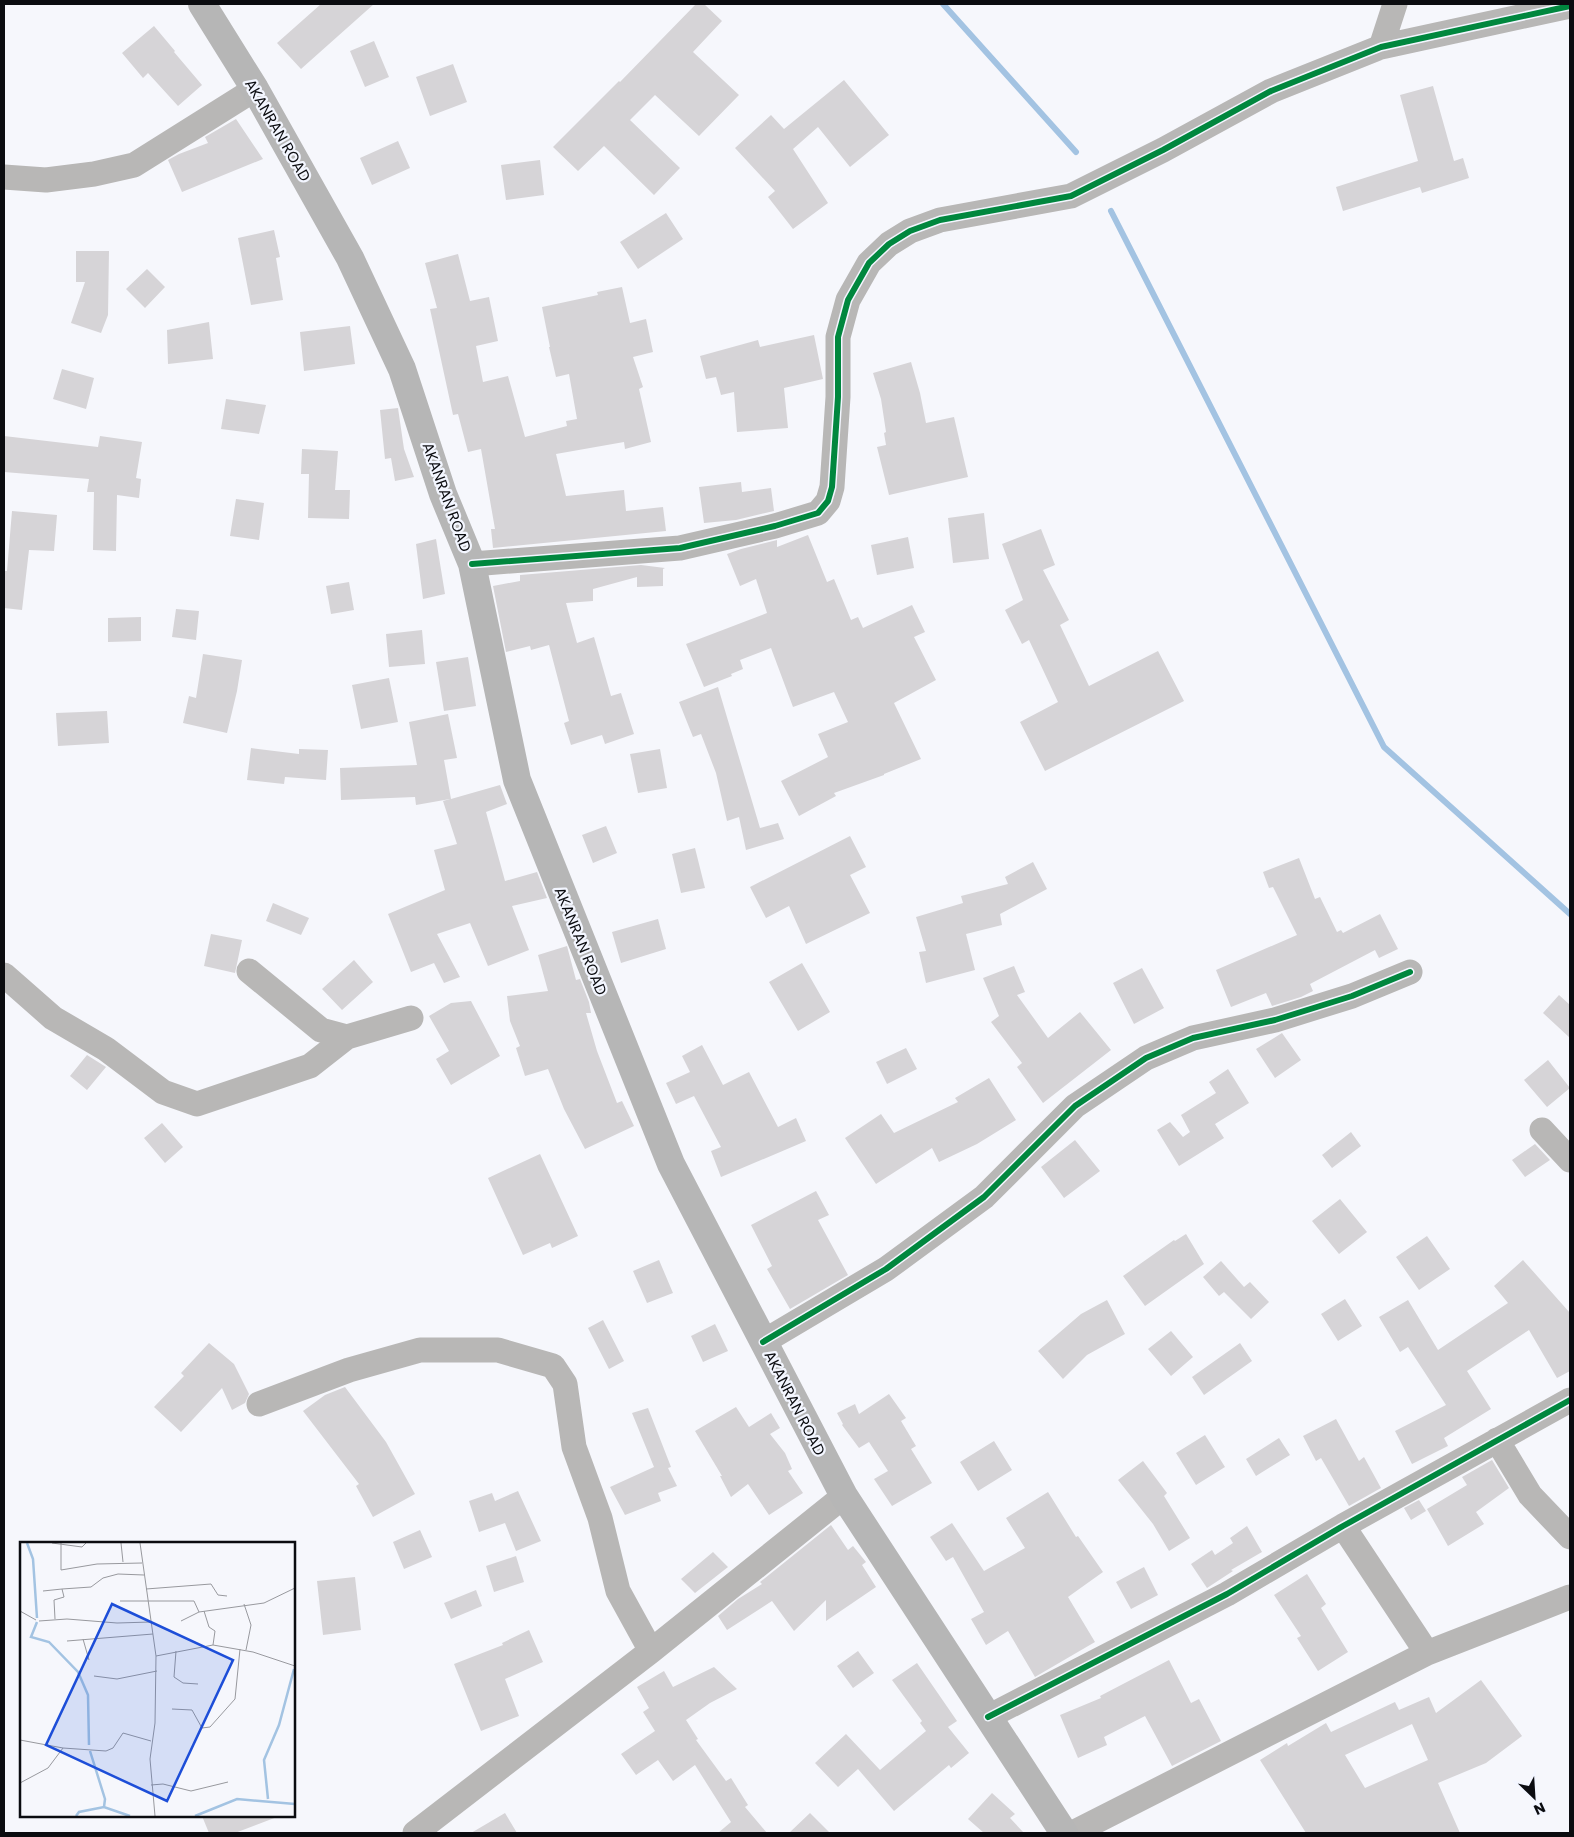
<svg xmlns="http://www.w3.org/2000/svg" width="1574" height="1837" font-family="Poppins,sans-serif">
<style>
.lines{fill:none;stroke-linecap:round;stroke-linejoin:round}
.stream{stroke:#a3c3e2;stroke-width:6}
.building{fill:#d6d4d7;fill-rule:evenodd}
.minor{stroke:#b8b7b6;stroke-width:25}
.secondary{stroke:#b6b6b6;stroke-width:28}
.cycleway-casing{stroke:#f3f6ff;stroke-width:9}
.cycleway{stroke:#00873e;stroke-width:6}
.labels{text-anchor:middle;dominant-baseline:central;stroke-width:4.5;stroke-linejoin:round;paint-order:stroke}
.street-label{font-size:15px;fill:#0b0c10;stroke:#f3f6ff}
.inset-river{fill:none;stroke:#a3c3e2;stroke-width:2.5}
.inset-road{fill:none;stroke:#98999e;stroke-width:1}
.view{fill:#1d4ed8;fill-opacity:0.15;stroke:#1d4ed8;stroke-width:2.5}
.inset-edge{fill:none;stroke:#0b0c10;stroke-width:2.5}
</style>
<rect width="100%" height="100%" fill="#f6f7fc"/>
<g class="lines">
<path class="stream" d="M943,4l133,148
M1111,211l273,536 186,167"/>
</g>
<path class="building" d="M321,4h53l-73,65 -24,-26z
M696,4h8l18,17 -29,31 46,43 -40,41 -44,-41 -25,25 50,48 -26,27 -50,-49 -26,25 -25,-24 66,-66 1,1z
M154,26l21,25 -1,1 28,33 -24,21 -30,-33 -5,5 -21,-25z
M374,41l15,36 -24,10 -15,-36z
M453,64l14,38 -37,14 -14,-39z
M844,80l45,55 -39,32 -32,-40 -25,22 35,54 -35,26 -25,-32 7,-6 -40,-43 36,-33 13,14z
M1433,86l21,75 9,-3 6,20 -47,15 -2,-6 -77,24 -7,-24 82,-26 -18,-66z
M236,119l27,40 -81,33 -14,-32 11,-6 29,-11 -3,-6z
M398,141l12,27 -38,17 -12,-27z
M540,160l4,35 -38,5 -5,-35z
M666,213l17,26 -45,30 -18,-27z
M274,230l6,27 -4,1 7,42 -32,5 -13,-67z
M76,251h33l-1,64 -7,18 -30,-10 14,-41h-9z
M458,254l12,47 19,-4 9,44 -22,5 7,36 25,-6 17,61 42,-11 -1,-5 11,-2 -8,-45 -13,3 -7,-30h1l-8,-40 56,-12 -1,-3 25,-5 8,36 16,-4 7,33 -20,5 10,30 -4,2 12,53 -26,7 -1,-7 -68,12 10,42 58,-6 2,21 37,-4 3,24 -173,17 -2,-19h4l-14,-80 -13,3 -10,-38 -5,1 -23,-106 7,-1 -12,-45z
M147,269l18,18 -20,21 -19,-19z
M209,322l4,37 -45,5 -1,-34z
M350,326l5,38 -51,7 -4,-39z
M814,335l9,44 -39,9 4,40 -51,4 -3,-40 -13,3 -5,-18 -10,2 -6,-23 58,-16 2,7z
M911,362l9,31 6,30 28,-6 14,60 -79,18 -12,-48 9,-2 -2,-12 2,-1 -5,-33 -8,-26z
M62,369l32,9 -8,31 -33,-10z
M226,399l40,6 -7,29 -38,-5z
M398,408l6,41 10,28 -19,4 -4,-23 -6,1 -5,-49z
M4,436l94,11 2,-11 42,6 -6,36 5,1 -2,19 -22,-3 -1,56 -23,-1 1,-58h-7l2,-13 -85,-7z
M302,449l36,2 -3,39h15l-1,29 -41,-1 1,-44h-8z
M741,482l1,10 29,-4 3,23 -38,9 -32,3 -5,-36z
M236,499l28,4 -5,37 -29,-4z
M12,511l45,4 -3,36 -25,-1 -7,60 -18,-2v-37h3z
M984,513l5,46 -36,4 -5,-45z
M1041,529l14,36 -12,5 26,50 -9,5 29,61 69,-35 26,50 -139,70 -25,-49 38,-20 -29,-62 -7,4 -17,-34 18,-10 -21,-56z
M808,535l19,47 7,-3 17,41 7,-3 5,11 49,-23 13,27 -11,5 22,43 -42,23 27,56 -37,15v1l-50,18 2,3 -37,20 -18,-35 47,-24 -10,-23 30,-12 -14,-30 -41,15 -22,-59 -31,12 3,9 -12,5 1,2 -28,11 -18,-43 81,-31 -11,-34 -16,7 -13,-32 14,-5 36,-9v7z
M908,537l6,31 -37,7 -6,-30z
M436,539l9,55 -22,5 -7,-55z
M641,565l24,3 -2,1v17l-26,1v-10l-44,12v12l-27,2 11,40 17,-6 17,59 10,-3 13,41 -29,10 -3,-9 -31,10 -7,-22 5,-2 -20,-76 -18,5 -1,-4 -24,6 -13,-66 27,-5v-6z
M349,582l5,28 -23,4 -5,-28z
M176,609l23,2 -3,29 -24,-3z
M141,617v24l-33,1v-24z
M422,630l3,34 -36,3 -3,-33z
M203,654l39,6 -5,31 -10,42 -44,-10 6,-27 7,2z
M468,657l8,49 -32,5 -8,-49z
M389,678l9,44 -37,7 -9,-44z
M718,687l42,141 18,-5 6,16 -38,11 -7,-33 -12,4 -11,-48 -15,-39 -8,3 -14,-35z
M107,711l2,32 -51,3 -2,-33z
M448,714l9,44 -13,2 7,39 49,-14 7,19 -21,8 19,69 32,-9 10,26 -35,8 17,44 -41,16 -18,-43 -33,11 23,43 -16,6 -10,-20 -23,9 -23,-58 57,-24 -11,-40 23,-6 -14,-43 7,-2 -34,6 -1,-8 -74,3 -1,-32 77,-3 -8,-43z
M251,748l48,6v-5l29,1 -2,30 -41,-3 -1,7 -37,-4z
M660,749l7,39 -29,5 -8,-39z
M606,826l11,27 -24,10 -11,-28z
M850,836l16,31 -16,8 20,38 -64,31 -17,-38 -23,12 -16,-31z
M695,848l10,40 -24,5 -9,-39z
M1299,858l16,41 5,-2 17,35 4,-2 2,3 37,-19 18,35 -19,9 -4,-8 -65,34 3,7 -12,6 -29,9 -6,-13 -35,14 -15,-37 81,-35 -24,-48 -4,1 -6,-16z
M1033,862l14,27 -47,25 2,11 -36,9 9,36 -49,13 -7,-31 7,-1 -10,-34 47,-14 -2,-7 47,-12 -3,-7z
M273,903l36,15 -8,17 -35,-14z
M658,919l8,30 -45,14 -9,-31z
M211,934l31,6 -7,33 -31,-7z
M567,946l9,34 4,-1 9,23 2,11h-5l11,38 20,52 5,-2 12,25 -49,23 -21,-40 -16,-40 -23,7 -9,-28 4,-2 -10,-25 -3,-25 41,-5 -10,-36z
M354,960l19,22 -31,28 -20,-21z
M802,963l28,49 -32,19 -29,-49z
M1014,966l11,26 -8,3 31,43 32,-26 31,38 -68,53 -26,-36 5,-4 -31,-41 8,-6 -16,-38z
M1142,968l22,40 -30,16 -21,-41z
M1559,995l11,10v33l-27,-25z
M471,1001l29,55 -49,29 -15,-26 13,-8 -20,-35 22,-13z
M1282,1033l19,27 -26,18 -19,-29z
M702,1045l21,40 26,-13 29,55 18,-9 10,23 -85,36 -10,-26 10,-4 -27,-51 -18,8 -10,-21 24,-11 -8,-16z
M906,1048l11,21 -30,15 -11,-22z
M87,1055l19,12 -19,23 -17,-14z
M1548,1060l22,28 -23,19 -23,-27z
M1228,1069l21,34 -34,21 9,14 -45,28 -22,-36 13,-8 13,15 7,-5 -9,-17 35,-22 -7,-11z
M989,1078l27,42 -39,24 -38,18 -7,-14 -56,36 -31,-46 36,-24 13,19 64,-31 -3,-4z
M162,1123l21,24 -18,16 -21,-25z
M1351,1132l10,14 -29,22 -10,-13z
M1075,1140l25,31 -36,27 -23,-31z
M1535,1144l15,16 -25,17 -13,-17z
M540,1154l38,82 -26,12 -2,-5 -27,12 -35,-77z
M816,1191l13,24 -11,5 30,55 -58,34 -23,-40 5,-3 -21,-41z
M1340,1199l27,33 -28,22 -27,-33z
M1186,1234l18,30 -59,42 -22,-30 51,-36 1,1z
M1427,1236l23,33 -31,21 -23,-33z
M659,1260l14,33 -26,10 -14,-32z
M1523,1260l47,53v58l-13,7 -28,-48 -62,41 24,38 -47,29 4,8 -36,18 -17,-33 51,-26 -38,-58 -8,5 -21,-35 29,-17 30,50 70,-47 -14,-17z
M1221,1261l23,26 6,-5 19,20 -18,17 -27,-27 -5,4 -16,-19z
M1345,1299l17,27 -24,15 -17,-27z
M1107,1300l18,34 -38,21 -24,24 -25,-28 43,-37z
M603,1320l21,41 -15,8 -21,-41z
M715,1324l13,27 -25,11 -12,-26z
M1171,1331l22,26 -22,19 -23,-27z
M209,1343l25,21 15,30 -4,9 -13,7 -10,-22 -41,44 -27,-25 30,-31 -3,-3z
M1240,1343l12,18 -48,34 -12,-18z
M345,1387l41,55 29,52 -42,23 -17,-31 3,-2 -56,-73 22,-16z
M889,1394l17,24 -5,3 15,25 -5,3 21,34 -40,23 -18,-27 14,-8 -19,-29 -10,6 -17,-23 1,-1 -6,-11 18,-9 4,10z
M736,1407l13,20 22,-14 9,15 -10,6 15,19 7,16 -4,2 15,22 -34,22 -21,-31 -17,13 -11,-21h2l-27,-45z
M648,1408l23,59 -3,1 9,18 -19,7 3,8 -36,14 -15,-28 44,-20 -22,-54z
M1336,1419l23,42 5,-4 17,31 -32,18 -28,-48 -5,3 -13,-25z
M1205,1435l20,32 -29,18 -20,-32z
M1279,1438l11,17 -34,21 -10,-17z
M994,1441l18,29 -34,21 -18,-29z
M1492,1460l17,28 -33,24 8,12 -36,22 -21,-37 40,-24 -5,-8z
M1143,1461l24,32 -3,3 26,42 -21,13 -16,-27 -35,-44z
M518,1491l23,50 -25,10 -11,-28 -26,9 -10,-31 23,-8 3,8z
M1048,1492l28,45 2,-1 25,36 -35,25 27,45 -60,35 -27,-46 -22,14 -15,-26 13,-7 -31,-55 -7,4 -16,-24 22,-14 32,48 41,-23 -19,-30z
M1419,1500l7,11 -15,9 -7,-12z
M831,1525l17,25 5,-4 13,16 -4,3 14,22 -50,34v-21l-32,31 -22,-30 -45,29 -9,-14 20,-17 24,-15 -2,-2z
M1247,1526l15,26 -31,18 2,1 -26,17 -16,-24 21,-14 3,5 18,-12 -3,-5z
M420,1530l12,27 -28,12 -11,-27z
M713,1552l15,15 -33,26 -14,-14z
M516,1556l8,26 -30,10 -8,-26z
M1144,1567l14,28 -27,14 -15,-27z
M1307,1574l19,30 -5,4 27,44 -30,19 -21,-33 4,-2 -27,-41z
M355,1577l6,53 -38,5 -6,-54z
M476,1590l6,16 -31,13 -7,-16z
M529,1630l14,32 -38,17 14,37 -38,15 -27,-67 49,-19 -1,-2z
M858,1651l16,22 -21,15 -16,-22z
M1169,1660l22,43 8,-4 22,42 -49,25 -27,-50 -41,21 3,8 -29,13 -18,-43 41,-17 -1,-2z
M917,1663l40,58 -9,6 21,26 -18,15 -2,-3 -55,46 -36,-42 -20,18 -23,-24 31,-29 34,36 46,-39 -6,-8 2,-2 -30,-41z
M714,1667l23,22 -27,14 -24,17 12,19 -2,1 30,41 5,-3 17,27 -3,2 22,26h-49l13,-11 -36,-57 -22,16 -15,-21 -22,15 -15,-21 34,-23 -12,-19 6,-4 -12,-21 27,-16 9,16z
M1481,1680l41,56 -36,27 -48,20 22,50h-154l-46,-73 27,-17 1,3 38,-23 5,9 64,-30 4,8 30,-13 7,16zM1412,1724l16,36 -63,28 -20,-33z
M992,1793l23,21 -5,4 14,15h-40l-16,-14z
M505,1813l12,20h-46z
M810,1813l20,20h-41z
M202,1816h75v1l-42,16h-26z"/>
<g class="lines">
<path class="minor" d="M1381,47l14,-43
M4,177l42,3 48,-6 40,-9 121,-76
M472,564l208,-16 95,-22 43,-13 10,-12 4,-14 6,-90v-60l10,-37 21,-37 20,-19 21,-13 30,-11 131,-24 92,-46 108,-59 110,-44 189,-41
M249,971l72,59 26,7
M4,975l49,43 53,31 57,43 34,12 113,-38 37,-29 64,-19
M1542,1130l28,30
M763,1342l123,-73 98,-72 91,-91 71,-48 47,-20 82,-18 77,-24 58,-24
M259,1404l90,-34 71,-20h78l55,16 12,18 9,63 26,71 18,73 33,60
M1497,1440l33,55 40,42
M1343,1526l84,127
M988,1717l239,-123 116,-68 227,-126
M415,1833l236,-182 193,-155
M1073,1833l354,-180 143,-56"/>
<path class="secondary" d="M202,4l53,85 95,169 52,111 41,125 29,70 45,216 154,384 173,332 220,337"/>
<g class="cycleway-casing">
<path id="cycleway" d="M472,564l208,-16 95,-22 43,-13 10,-12 4,-14 6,-90v-60l10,-37 21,-37 20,-19 21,-13 30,-11 131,-24 92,-46 108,-59 110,-44 189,-41
M763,1342l123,-73 98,-72 91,-91 71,-48 47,-20 82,-18 77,-24 58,-24
M988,1717l239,-123 116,-68 227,-126"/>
</g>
<use href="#cycleway" class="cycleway"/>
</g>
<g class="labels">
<g class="street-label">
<text transform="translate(278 130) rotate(60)">AKANRAN ROAD</text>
<text transform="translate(447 497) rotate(70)">AKANRAN ROAD</text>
<text transform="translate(581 941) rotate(68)">AKANRAN ROAD</text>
<text transform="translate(795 1403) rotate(63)">AKANRAN ROAD</text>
</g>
</g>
<g transform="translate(20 1542)">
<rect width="275" height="275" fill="#f6f7fc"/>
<path class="inset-river" d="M7,1l6,16 4,59M17,80l-6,15 18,5 29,30 10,23 1,50M70,209l15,48 -1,8M248,257l-4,-39 15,-35 15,-56M56,274l3,-4 25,-5 26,9M175,274l42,-17 58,5"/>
<path class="inset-road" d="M32,1l30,4 4,-4M41,1v27l36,-6 45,-1M101,1l2,19M120,1l16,113 -1,67 -5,36 5,57M126,47l65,-5 7,11 9,1M23,49l19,-2M100,59h74l5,11M224,62l7,21 -5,25M0,69l16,9M184,69l5,16 6,4 -2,14M35,77l-1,-19 10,-3 -2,-8 29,-2 12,-9 15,-4 26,1M19,79l28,-2 50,4 34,-1M161,79l18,-9 65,-9 31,-15M63,97l6,21M47,99l86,-7M156,109l-2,26 9,6 15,1M136,114l57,-11 40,7 42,14M74,134l23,3 40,-8M152,167l20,1 10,18 8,-1 25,-28 5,-50M0,198l43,8 43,3 7,-3 10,-15 28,8M0,241l28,-15 15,-20M131,243l12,-1 28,7 37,-9"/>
<path class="view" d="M92,62l121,56 -66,141 -121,-56z"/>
<rect width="275" height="275" class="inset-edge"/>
</g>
<rect width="1574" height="1837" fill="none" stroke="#0b0c10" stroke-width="10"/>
<g transform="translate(1534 1797) rotate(155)" stroke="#f3f6ff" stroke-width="4" paint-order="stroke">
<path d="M0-4L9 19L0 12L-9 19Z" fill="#0b0c10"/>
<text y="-8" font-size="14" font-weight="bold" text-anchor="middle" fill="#0b0c10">N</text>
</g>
</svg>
